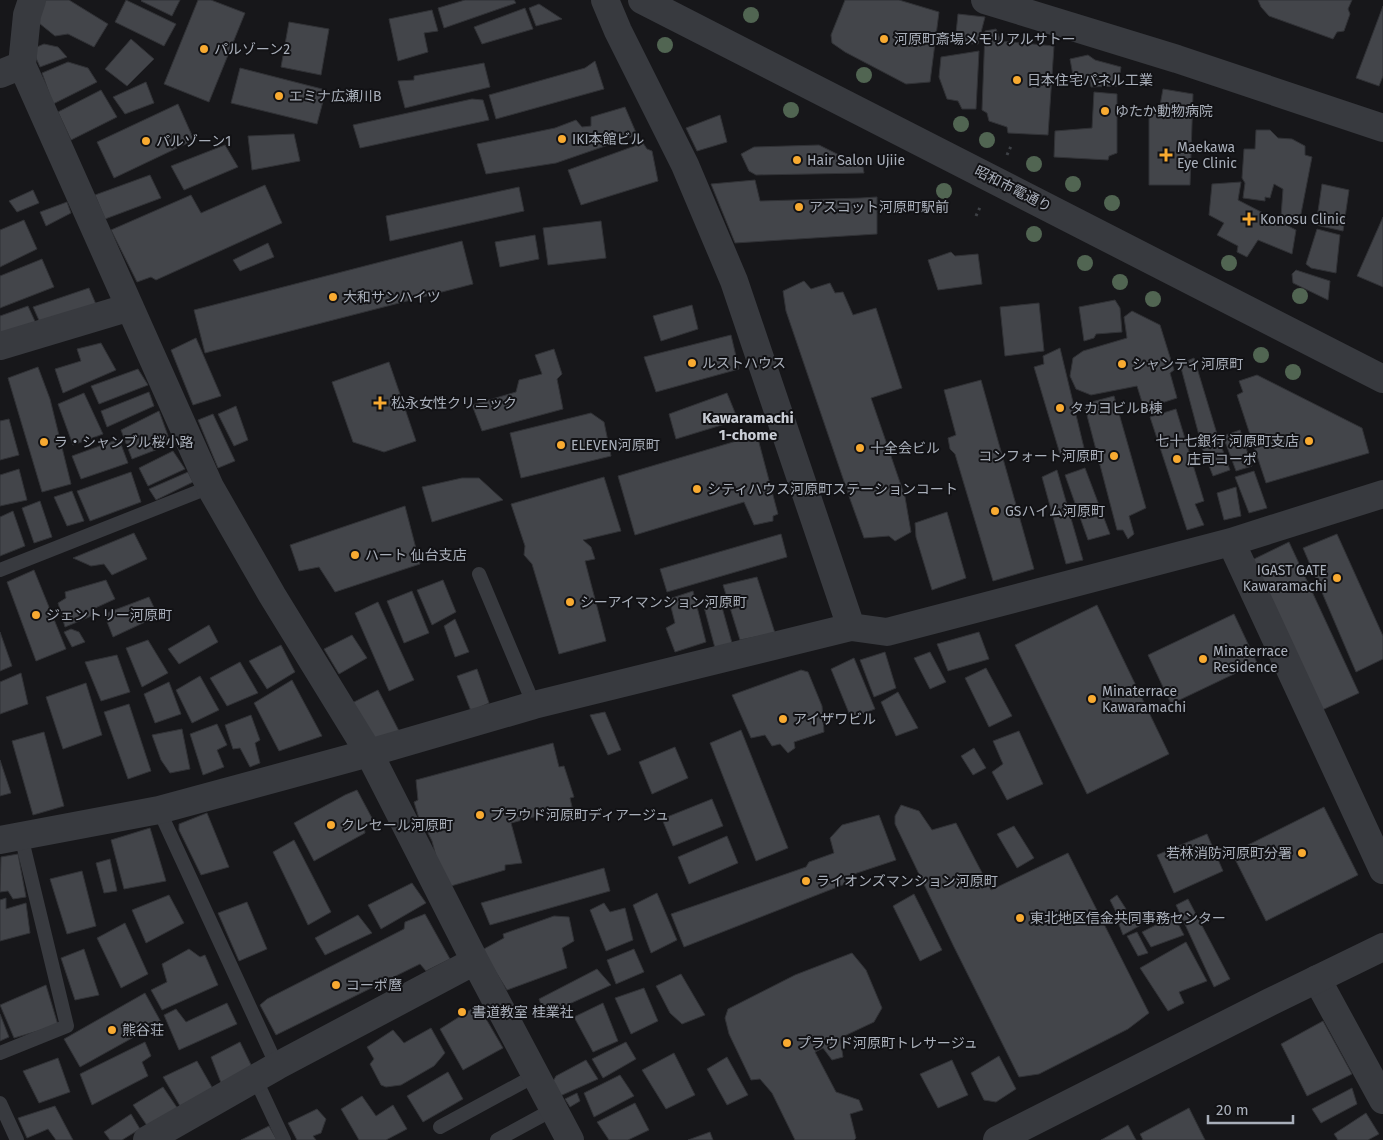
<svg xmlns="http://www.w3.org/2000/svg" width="1383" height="1140" font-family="'Fira Sans','Noto Sans JP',sans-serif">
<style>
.building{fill:#43454a;stroke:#313236}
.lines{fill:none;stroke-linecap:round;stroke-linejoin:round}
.path{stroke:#3e4146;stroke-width:3;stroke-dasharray:2.5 4;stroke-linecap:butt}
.service{stroke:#383a3f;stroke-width:14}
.minor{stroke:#383a3f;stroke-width:28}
.tertiary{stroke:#383a3f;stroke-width:28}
.tree{fill:#516552}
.poi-dot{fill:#f8aa31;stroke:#121215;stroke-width:2}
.labels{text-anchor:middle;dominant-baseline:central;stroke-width:4;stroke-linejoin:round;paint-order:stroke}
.poi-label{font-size:14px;fill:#a9afba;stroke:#121215;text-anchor:start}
.street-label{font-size:14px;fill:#a9afba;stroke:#121215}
.neighbourhood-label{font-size:15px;font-weight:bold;fill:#caced6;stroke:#121215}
</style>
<rect width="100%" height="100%" fill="#17171a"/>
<path class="building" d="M44,0h25l39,24 -14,23 -26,-13 -13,2 -21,-17z
M126,0l50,24 -12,22 -49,-24z
M142,0h38l-8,16 -31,-15z
M198,0h13l34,13 -36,89 -45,-18z
M465,0h49l2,3 -72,25 -6,-20z
M845,0h54l40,12 -9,70 -24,2 -61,-32 -13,-9 -1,-8z
M1258,0h94l-4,9 2,5 -6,17 -7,1 -4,7 -64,-23 -8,-9z
M539,4l23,15 -26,7 -7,-18z
M1383,6v70l-4,10 -23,-8z
M525,8l8,21 -51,15 -8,-17z
M432,10l6,21 -14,2 4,19 -30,9 -9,-42z
M958,14l27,3 -7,27 -23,-1z
M289,22l40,7 -8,46 -40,-8z
M996,29l5,12 53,5 -6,89 -40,-2 -1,-6 -18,-6 -2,-8 -5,-3 3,-79z
M131,39l23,20 -27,27 -22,-17z
M44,44l14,3 9,10 -27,10 -8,-18z
M979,51l-3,58h-14l-4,-8 -11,-2 -8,-22 2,-20z
M1088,55l7,5 26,7 -3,19 -27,1 -1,-6h-16l-4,-22z
M595,61l9,28 -108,30 -7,-24 96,-27z
M68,62l20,6 9,14 -44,22 -11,-31z
M484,63l6,24 -85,21 -7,-27 16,-1v-4z
M240,68l86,22 -9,34 -86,-21z
M146,82l8,21 -29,11 -12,-17z
M1163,89l30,5 -3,91h-41v-75l10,1z
M101,90l16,27 -46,23 -13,-28z
M1094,92l23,2v59l-8,3 -1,4 -54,-3 1,-26 37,-3z
M472,99l11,1 6,20 -129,28 -7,-23z
M178,104l16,36 -80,38 -17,-36z
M625,107l12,28 -81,28 -70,11 -9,-30 78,-16 21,-8 6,7 9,-1v-9z
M720,115l7,27 -30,9 -11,-23z
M1256,130h14l8,8 14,1 13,7v9l7,2 -13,67 -12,-3 -6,-4 2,-28 -9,-5 -4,14 -5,-1v4l-22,-3 2,-15 -3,-5 2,-29h11z
M294,134l6,27 -48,9 -4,-34z
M643,143l4,6 5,2 6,30 -77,24 -13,-35z
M225,145l13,22 -54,23 -13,-24z
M819,145l44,22 1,6 -108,2 -7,-4 -8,-17 13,-7z
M150,175l11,23 -56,21 -10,-24z
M755,180l5,21 101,-3 16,-1v37l-142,9 -24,-59z
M1241,182l-3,18 58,30 -4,24 -34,-14 -11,17 -10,-5 1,-6 -21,-11 7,-12 -15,-8 3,-31z
M1322,184l27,6 -6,41 -27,-6z
M265,185l17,38 -126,57 -5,-3 -14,5 -26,-52 80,-35 10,18z
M519,187l5,24 -134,30 -4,-25z
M33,190l6,13 -22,9 -8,-11z
M67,202l4,11 -25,13 -6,-14z
M1383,217v70l-26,-11z
M24,220l13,29 -37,18v-37z
M601,221l5,37 -58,7 -5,-37z
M1317,229l23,6 -4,38 -25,-5 -5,-4z
M535,235l4,24 -39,8 -5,-25z
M462,241l11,43 -268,69 -11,-43z
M268,243l6,14 -34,14 -7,-11z
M951,252l4,4 23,-2 4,30 -44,6 -10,-30z
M42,259l12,28 -54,21v-32z
M1296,270l34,11 -2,19 -35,-17 -1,-9z
M804,281l7,8 19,-6 5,10 8,-1 10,23 23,-7 26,80 -31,10 34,99 6,35 -16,9 -6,-5 -25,2 -14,-39 -64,-188 -3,-20z
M89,288l9,21 -56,18 -9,-20z
M1115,300l5,8 2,24 -26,2 -2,4 -10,3 -5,-34z
M1039,303l5,48 -39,5 -5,-49z
M692,305l6,24 -37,12 -8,-25z
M28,306l10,22 -38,7v-19z
M1132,311l28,14 14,45 -4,3 7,25 -25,8 -10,-4 -5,-16 -46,9 -15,-6 -6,-13 3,-18 10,-7 44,-13 -3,-21z
M731,335l8,34 -83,23 -12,-35z
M196,338l25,58 -28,9 -22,-55z
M101,343l15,27 -53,23 -8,-24 26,-8 -4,-12z
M1060,348l24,100 -24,6 -26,-87 10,-3 -1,-8z
M554,349l8,25 -5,5 6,30 -81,22 -10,-26 44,-13 3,-12 23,-6 -7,-19z
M1194,358l23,76 -17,5 -20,-75z
M389,362l27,79 -32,11 -31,-10 -21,-60z
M38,367l12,32 21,85 -29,8 -34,-114z
M138,369l10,16 -49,19 -8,-18z
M1257,375l105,53 7,25 -103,30 -29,-88 6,-3 -4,-11z
M981,380l53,189 -41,12 -38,-127 -5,-5 -2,-11 8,-3 -12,-45z
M149,392l5,14 -47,21 -6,-16z
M84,393l19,41 -30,11 -15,-41z
M727,393l11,27 -62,19 -7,-25z
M1114,396l32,112 -17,8 5,18 -6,5 -5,-9h-6l-33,-126z
M236,406l12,34 -14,6 -16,-32z
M1176,409l28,92 -9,3 9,21 -17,5 -37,-113z
M159,411l12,33 -39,15 -11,-29z
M591,413l13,9 7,34 -90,22 -11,-45z
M213,414l22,47 -17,7 -20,-48z
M9,419l10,36 -19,5v-39z
M1240,430l12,36 -16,5 -13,-35z
M757,435l21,79 -5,2v5l-19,4 -10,-23 -109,33 -17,-59z
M119,439l9,24 -47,16 -9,-23z
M1219,440l11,30 -17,6 -12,-31z
M173,451l12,18 -37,17 -9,-18z
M1085,468l25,66 -22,6 -23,-65z
M19,469l8,31 -27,6v-31z
M1057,470l26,90 -17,4 -24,-87z
M1254,471l13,37 -18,5 -14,-36z
M131,472l10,30 -51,19 -13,-30z
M188,472l5,10 -37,18 -7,-11z
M604,477l17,54 -38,9 8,7 4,12 -10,2 21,80 -47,13 -27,-90 -8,-9 1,-9 -14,-42z
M462,478h17l24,22 -71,22 -10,-35z
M1236,487l5,29 -17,4 -7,-27z
M72,491l12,30 -17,5 -13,-29z
M40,501l12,36 -18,6 -12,-35z
M405,506l15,58 -85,28 -16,-25 -20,4 -9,-26z
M13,511l12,35 -25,10v-39z
M947,512l19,66 -34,12 -16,-53 -1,-14z
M134,533l13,26 -35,16 -8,-11 -13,2 -18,-8z
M781,534l6,23 -120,35 -7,-23z
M1337,534l46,102v23l-27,13 -53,-124z
M1289,542l70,151 -37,17 -70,-150z
M34,570l32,79 -30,12 -29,-79z
M757,577l18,56 -35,7 -17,-55z
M106,580l9,19 -22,10 1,6 -29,12 -7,-24 8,-5 -1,-6z
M443,580l13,32 -24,13 -15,-35z
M412,591l17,42 -25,10 -17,-42z
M693,591l13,51 -31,10 -9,-24 9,-5 -6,-24z
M149,597l9,19 -45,21 -9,-23z
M720,600l12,43 -17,5 -11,-41z
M378,602l36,78 -25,11 -34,-78z
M1097,605l72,149 -82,40 -72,-149z
M1234,614l23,49 -86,41 -23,-49z
M455,619l14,33 -14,5 -11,-31z
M209,625l9,17 -39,22 -11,-15z
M71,629l8,3 6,10 -13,5 -8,-15z
M0,632l12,34 -12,5z
M979,632l10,27 -41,12 -11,-27z
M352,635l15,23 -28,16 -15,-25z
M148,640l20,33 -26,14 -16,-39z
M281,645l14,27 -28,17 -18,-28z
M885,652l11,36 -22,9 -14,-37z
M930,652l16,30 -16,7 -16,-31z
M117,655l13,37 -29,9 -16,-39z
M854,658l21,51 -24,9 -20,-49z
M240,662l18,31 -31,13 -17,-28z
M986,668l26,48 -23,11 -24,-49z
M477,669l12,34 -18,8 -14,-35z
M801,670l7,2 14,34 2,26 -30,10 1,6 -7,5 -8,-9 -8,2 -7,-11 -14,3 -19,-43z
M21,673l7,31 -28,10v-32z
M200,676l19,34 -27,13 -16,-33z
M292,680l30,56 -43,15 -25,-48z
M169,682l12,32 -26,9 -11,-29z
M86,683l16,52 -39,14 -17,-52z
M378,690l21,41 -27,11 -20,-39z
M898,692l20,36 -22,8 -15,-34z
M129,704l22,67 -23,8 -24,-67z
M605,712l16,38 -13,5 -18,-40z
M251,715l9,25 -5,3 5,20 -10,4 -10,-19 -7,1 -8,-24z
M217,724l10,21 -10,5 7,17 -21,8 -13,-41z
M182,729l8,40 -20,4 -9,-13 -9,-25z
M741,730l47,118 -32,13 -46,-118z
M1019,731l24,53 -36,16 -15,-28 11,-8 -10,-23z
M44,732l20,74 -31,9 -21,-74z
M553,743l6,24 5,-1 10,31 -4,1 2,9 -61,16 11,40 -17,2v5l-54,16 -13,-22 -6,-23 -6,-12 -5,-4 -7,-23 4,-2 -2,-20z
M675,747l13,31 -36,16 -13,-32z
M974,748l12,20 -13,7 -12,-19z
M0,760l11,33 -11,3z
M357,790l16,30 -9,6 1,7 -51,28 -20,-38 51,-28z
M712,799l11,27 -50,20 -11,-27z
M901,805l18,6 13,19 24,-7 35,67 77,-37 81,160 -21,16 -89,45 -20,3 -65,-130 -59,-123v-8z
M1324,807l34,68 -92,46 -34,-68z
M207,813l22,54 -28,8 -22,-45v-6z
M879,815l17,45 -51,17v7l-161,63 -13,-33 135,-47 3,-5 25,-9 -4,-15 12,-13z
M1014,826l20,32 -17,10 -20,-34z
M150,828l16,53 -42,8 -13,-49z
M1207,834l16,37 -49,22 -17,-38z
M727,836l11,27 -49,21 -11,-27z
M294,840l37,72 -23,13 -35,-73z
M18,854l8,43 -13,2 -5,-8 -8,1 1,-35z
M110,859l7,32 -13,2 -8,-30z
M604,868l6,23 -120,34 -9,-22z
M82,871l14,55 -29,8 -17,-55z
M412,883l14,20 -45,26 -13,-24z
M657,893l20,47 -26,13 -18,-48z
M914,894l28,56 -22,11 -27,-55z
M169,895l15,28 -38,20 -14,-33z
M1117,895l9,14 -9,5 -7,-14z
M6,898v11l20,-6 4,30 -30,8v-41z
M1188,899l42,80 -16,8 -38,-82z
M247,902l20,47 -28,12 -21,-48z
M604,903l6,9 15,-4 8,32 -27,11 -16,-41z
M1132,913l9,12 -18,10 -5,-13z
M425,914l25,45 -24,12 -6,-7 -144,71 -16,-30 7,-6 137,-70 1,-7z
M358,915l14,18 -47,22 -10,-17z
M554,916l15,1 5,24 -12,7 5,20 -60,22 -25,-40 22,-12 -1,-4z
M1174,916l10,19 -33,12 -9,-15z
M125,923l23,51 -27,14 -24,-50z
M1137,932l11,21 -10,3 -11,-20z
M1186,942l21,39 -28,11 5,11 -16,8 -28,-43z
M84,949l15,46 -24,5 -14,-42z
M189,949l11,8 5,-2 13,30 -56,25 -11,-20 16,-8 -5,-18z
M634,949l10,23 -28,12 -9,-24z
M852,953l14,17 16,38 -8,14 -34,16 3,19 -11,3 -9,-12 -8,4 21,40 23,8 4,10 -13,4 6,24 -2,2h-59l-23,-47 -12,-14 -9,1 -22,-46 -4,-16 3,-9 67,-34z
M597,969l14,16 -66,30 -6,-16z
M681,974l24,41 -23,9 -12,-11 -14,-27z
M46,985l12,40 -44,13 -14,-33z
M644,988l14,33 -27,13 -16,-36z
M145,993l16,29 -81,45 -16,-28z
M227,1003l10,21 -58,26 -15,-35 12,-6 10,13z
M603,1003l15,38 -25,11 -19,-35z
M478,1005l25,43 -40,22 -23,-41z
M0,1014l9,23 -9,4z
M1323,1021l29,53 -45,22 -26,-52z
M431,1028l14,25 -11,13 -33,19 -15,2 -5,-2 -11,-21 4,-5 -7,-12 26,-17 11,13z
M145,1042l6,14 -9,6 6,14 -56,29 -12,-31z
M240,1042l14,29 -31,17 -12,-31z
M626,1042l10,17 -33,19 -11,-19z
M674,1053l21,42 -29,14 -24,-39z
M999,1056l17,33 -20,13 -12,-2 -13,-27z
M727,1057l21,38 -21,10 -20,-36z
M58,1058l12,34 -31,11 -16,-32z
M586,1060l12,19 -38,17 -8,-13 4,-7z
M952,1060l16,35 -30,13 -18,-34z
M197,1061l16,28 -33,17 -17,-29z
M448,1072l15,27 -40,23 -16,-26z
M620,1075l14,21 -40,21 -10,-24z
M163,1087l15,22 -30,18 -15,-22z
M1352,1088l5,16 -36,19 -9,-14z
M577,1093l3,8 -10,6 -5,-8z
M362,1096l14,20 17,-11 14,24 -21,11h-27l-18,-31z
M635,1103l14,27 -21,10h-19l-12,-18z
M55,1106l18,34h-17l-8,-11 -21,9 -9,-20z
M1189,1108l16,32h-62l-3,-6z
M317,1109l9,10 -5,14 -8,3 3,4h-19l-9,-17z
M1366,1113l13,21 -11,6h-30l-4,-6z
M131,1114l9,15 -18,11h-12l-6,-8z
M1128,1125l8,15h-35z
M269,1126l8,14h-36z
M710,1132l3,8h-25z"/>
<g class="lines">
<path class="path" d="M1007,155l4,-9
M976,216l5,-11"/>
<path class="service" d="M0,570l210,-83
M479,574l55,131
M159,810l118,256
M0,1053l67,-27 -46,-190
M255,1078l29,62
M0,1103l17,37
M440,1127l96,-52
M497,1140l57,-31"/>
<path class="minor" d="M32,0l-5,15 -5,50 188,422 62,108 97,158 106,208 95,179
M605,0l13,31 67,134 49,116 117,346
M985,0l192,59 206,69
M0,74l22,-9
M0,346l130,-39
M1231,542l152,328
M0,840l159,-30 210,-57 165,-48 317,-78 36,5 344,-90 152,-48
M1317,979l66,121
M147,1140l130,-74 198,-105"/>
<path class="tertiary" d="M642,0l741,379
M997,1140l273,-138 113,-55"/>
</g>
<g class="tree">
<circle cx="751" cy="15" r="8"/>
<circle cx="665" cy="45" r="8"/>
<circle cx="864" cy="75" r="8"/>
<circle cx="791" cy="110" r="8"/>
<circle cx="961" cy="124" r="8"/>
<circle cx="987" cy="140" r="8"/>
<circle cx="1034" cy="164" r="8"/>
<circle cx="1073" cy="184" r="8"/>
<circle cx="944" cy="191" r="8"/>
<circle cx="1112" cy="203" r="8"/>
<circle cx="1034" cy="234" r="8"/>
<circle cx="1085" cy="263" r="8"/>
<circle cx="1229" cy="263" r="8"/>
<circle cx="1120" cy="282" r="8"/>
<circle cx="1300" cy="296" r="8"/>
<circle cx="1153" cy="299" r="8"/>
<circle cx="1261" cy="355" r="8"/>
<circle cx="1293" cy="372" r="8"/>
</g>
<g class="poi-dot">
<circle cx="884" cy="39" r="5"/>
<circle cx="204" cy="49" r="5"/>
<circle cx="1017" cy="80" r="5"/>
<circle cx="279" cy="96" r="5"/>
<circle cx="1105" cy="111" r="5"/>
<circle cx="562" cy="139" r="5"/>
<circle cx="146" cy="141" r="5"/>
<path d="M1163.5 147.5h5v5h5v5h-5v5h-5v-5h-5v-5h5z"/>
<circle cx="797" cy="160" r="5"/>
<circle cx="799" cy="207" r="5"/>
<path d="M1246.5 211.5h5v5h5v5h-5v5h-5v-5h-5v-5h5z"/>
<circle cx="333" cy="297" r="5"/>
<circle cx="692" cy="363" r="5"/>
<circle cx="1122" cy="364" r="5"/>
<path d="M377.5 395.5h5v5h5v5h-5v5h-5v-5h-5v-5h5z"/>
<circle cx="1060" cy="408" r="5"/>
<circle cx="1309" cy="441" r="5"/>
<circle cx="44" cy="442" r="5"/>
<circle cx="561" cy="445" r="5"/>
<circle cx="860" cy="448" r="5"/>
<circle cx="1114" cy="456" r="5"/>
<circle cx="1177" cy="459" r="5"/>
<circle cx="697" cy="489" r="5"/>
<circle cx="995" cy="511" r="5"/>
<circle cx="355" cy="555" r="5"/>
<circle cx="1337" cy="578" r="5"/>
<circle cx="570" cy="602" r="5"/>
<circle cx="36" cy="615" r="5"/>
<circle cx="1203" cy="659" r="5"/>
<circle cx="1092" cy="699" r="5"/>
<circle cx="783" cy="719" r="5"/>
<circle cx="480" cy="815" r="5"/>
<circle cx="331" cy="825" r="5"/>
<circle cx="1302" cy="853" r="5"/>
<circle cx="806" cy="881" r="5"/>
<circle cx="1020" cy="918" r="5"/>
<circle cx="336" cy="985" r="5"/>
<circle cx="462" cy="1012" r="5"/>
<circle cx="112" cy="1030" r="5"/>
<circle cx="787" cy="1043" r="5"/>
</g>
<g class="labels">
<g class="poi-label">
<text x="894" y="39">河原町斎場メモリアルサトー</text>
<text x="214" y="49">パルゾーン2</text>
<text x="1027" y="80">日本住宅パネル工業</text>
<text x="289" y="96">エミナ広瀬川B</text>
<text x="1115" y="111">ゆたか動物病院</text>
<text x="572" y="139">IKI本館ビル</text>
<text x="156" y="141">パルゾーン1</text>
<text x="1177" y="147">Maekawa<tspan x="1177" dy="16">Eye Clinic</tspan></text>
<text x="807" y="160">Hair Salon Ujiie</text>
<text x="809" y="207">アスコット河原町駅前</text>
<text x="1260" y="219">Konosu Clinic</text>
<text x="343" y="297">大和サンハイツ</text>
<text x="702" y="363">ルストハウス</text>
<text x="1132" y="364">シャンティ河原町</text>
<text x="391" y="403">松永女性クリニック</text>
<text x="1070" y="408">タカヨビルB棟</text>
<text x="1299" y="441" text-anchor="end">七十七銀行 河原町支店</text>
<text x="54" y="442">ラ・シャンブル桜小路</text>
<text x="571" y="445">ELEVEN河原町</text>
<text x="870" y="448">十全会ビル</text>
<text x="1104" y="456" text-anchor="end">コンフォート河原町</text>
<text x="1187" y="459">庄司コーポ</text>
<text x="707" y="489">シティハウス河原町ステーションコート</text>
<text x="1005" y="511">GSハイム河原町</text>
<text x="365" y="555">ハート 仙台支店</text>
<text x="1327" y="570" text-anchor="end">IGAST GATE<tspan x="1327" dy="16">Kawaramachi</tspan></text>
<text x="580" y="602">シーアイマンション河原町</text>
<text x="46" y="615">ジェントリー河原町</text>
<text x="1213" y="651">Minaterrace<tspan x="1213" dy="16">Residence</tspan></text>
<text x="1102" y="691">Minaterrace<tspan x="1102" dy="16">Kawaramachi</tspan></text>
<text x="793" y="719">アイザワビル</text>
<text x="490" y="815">プラウド河原町ディアージュ</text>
<text x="341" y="825">クレセール河原町</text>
<text x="1292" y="853" text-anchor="end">若林消防河原町分署</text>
<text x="816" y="881">ライオンズマンション河原町</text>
<text x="1030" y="918">東北地区信金共同事務センター</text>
<text x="346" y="985">コーポ麿</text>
<text x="472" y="1012">書道教室 桂業社</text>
<text x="122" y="1030">熊谷荘</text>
<text x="797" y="1043">プラウド河原町トレサージュ</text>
</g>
<g class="street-label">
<text transform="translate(1013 189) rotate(27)">昭和市電通り</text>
</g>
<g class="neighbourhood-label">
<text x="748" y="418">Kawaramachi<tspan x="748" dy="17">1-chome</tspan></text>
</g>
</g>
<path d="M1208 1115v8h85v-8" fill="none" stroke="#a9afba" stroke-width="2.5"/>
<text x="1216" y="1115" font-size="15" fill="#a9afba" stroke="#121215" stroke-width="4" paint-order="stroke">20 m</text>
</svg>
